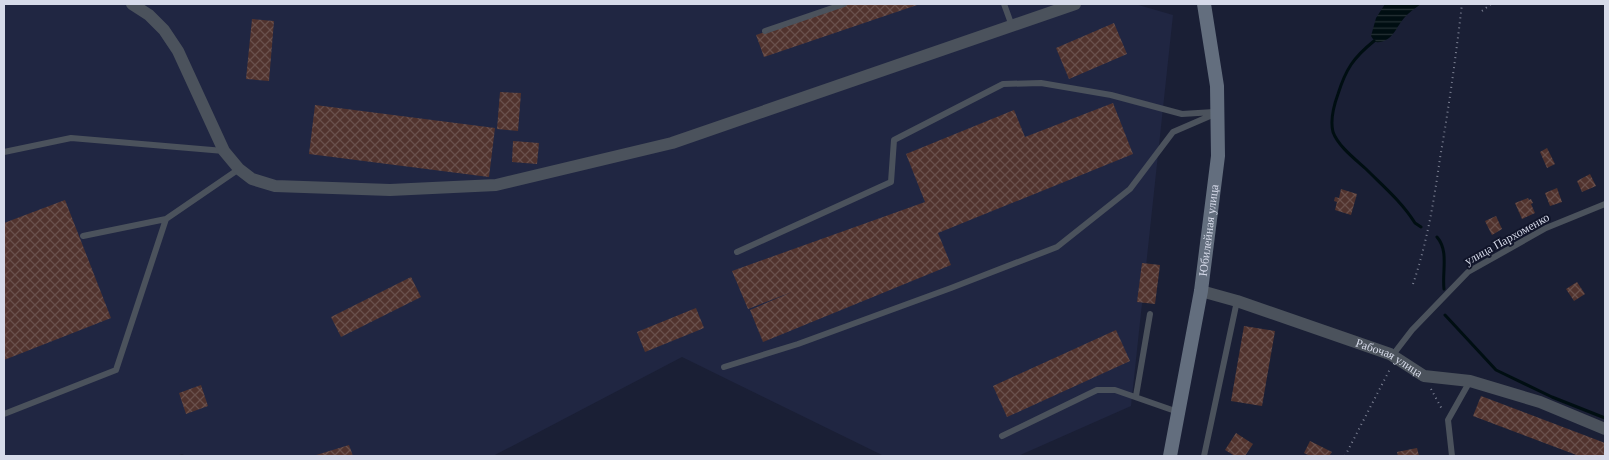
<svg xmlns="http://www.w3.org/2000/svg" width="1609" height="460" font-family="'Times New Roman',serif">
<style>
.built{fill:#202642}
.water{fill:url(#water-rules)}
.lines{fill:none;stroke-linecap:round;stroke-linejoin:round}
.stream{stroke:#000e12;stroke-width:3}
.building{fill:url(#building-cross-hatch)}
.path{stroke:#7c8093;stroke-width:2;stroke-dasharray:1 4;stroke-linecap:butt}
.service{stroke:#4b525c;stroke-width:6}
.minor{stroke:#4b525c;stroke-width:12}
.secondary{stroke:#636e7e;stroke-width:14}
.labels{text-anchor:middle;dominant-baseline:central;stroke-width:4;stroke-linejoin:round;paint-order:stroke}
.street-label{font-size:12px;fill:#d6dae9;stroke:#11152a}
</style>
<defs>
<pattern id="water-rules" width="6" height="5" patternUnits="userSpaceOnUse" patternTransform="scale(1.25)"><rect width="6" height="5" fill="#000e12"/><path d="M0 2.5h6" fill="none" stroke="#243034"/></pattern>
<pattern id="building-cross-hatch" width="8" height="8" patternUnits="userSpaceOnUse" patternTransform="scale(1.25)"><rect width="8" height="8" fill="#51332e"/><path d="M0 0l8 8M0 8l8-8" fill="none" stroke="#69504c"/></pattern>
</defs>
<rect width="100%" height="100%" fill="#1a1f35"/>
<path class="built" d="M4,4h1131l38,11 -42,391 -113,50h-134l-202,-99 -189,99h-307l-4,-2 -6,2h-172z"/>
<path class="water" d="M1385,4h36c-4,3 -9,6 -13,10 -12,10 -14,30 -33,28l-4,-6 5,-18z"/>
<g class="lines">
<path class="stream" d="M1374,41c-21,17 -28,28 -36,53 -4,11 -8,26 -5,38 5,14 22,27 33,37 17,17 36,33 49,54l6,4
M1437,237c12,14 5,34 7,52
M1445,315l51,55 56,27 53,21"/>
</g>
<path class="building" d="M849,4h71l-156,53 -8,-22z
M252,19l22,2 -5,60 -23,-2z
M1114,23l13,31 -58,25 -13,-31z
M500,92l21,1 -3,38 -21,-2z
M1113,103l20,51 -195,79 13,32 -188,77 -13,-32 42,-18 -44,17 -16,-38 193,-69 -19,-48 108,-44 11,27z
M315,105l180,23 -6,49 -180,-23z
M513,141l26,2 -2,21 -25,-2z
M1547,148l8,16 -8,4 -7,-16z
M1590,174l6,12 -14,6 -5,-11z
M1557,188l5,14 -12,4 -5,-13z
M1341,189l16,5 -6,21 -16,-5 2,-8 -3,-1 1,-4 4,1z
M1528,198l1,2 2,-1 2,4 -2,1 4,9 -13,6 -7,-16z
M65,200l46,118 -107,42v-137z
M1496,216l6,13 -10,6 -7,-14z
M1142,263l18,2 -5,39 -18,-2z
M411,277l10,20 -80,40 -10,-20z
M1577,282l8,12 -11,7 -8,-12z
M696,308l8,20 -59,24 -8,-20z
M1244,326l31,5 -13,75 -31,-5z
M1116,330l14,31 -123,56 -14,-31z
M201,385l7,21 -22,8 -7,-21z
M1481,396l124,47v13h-26l-106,-40z
M1236,433l17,11 -8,12h-10l-10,-6z
M1310,441l22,11 -3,4h-19l-6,-3z
M349,445l4,11h-40z
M1417,448l2,8h-21l-1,-4z"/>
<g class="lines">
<path class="path" d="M1482,11l9,-7
M1413,284c14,-41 21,-83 27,-126 9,-51 16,-103 22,-154
M1431,389l12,22
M1345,456l45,-87"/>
<path class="service" d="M1004,4l8,22
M765,31l79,-27
M4,152l67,-14 153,13
M83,236l83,-17
M737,252l154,-70 3,-42 109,-56 38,-1 70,12 71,19 32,-2
M1392,356l20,-26 56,-58 78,-44 59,-24
M724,367l74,-23 153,-56 106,-41 73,-58 43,-57 44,-19
M1136,396l14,-82
M4,414l112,-44 50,-151 73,-50
M1002,436l95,-46h18l63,22
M1204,456l33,-155
M1452,456l-4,-36 22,-39"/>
<g class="minor">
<path d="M132,4l17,11 15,15 14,21 46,100 15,18 13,10 23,7 115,4 106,-5 176,-42 403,-139"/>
<path id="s1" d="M1201,291l36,10 153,53 34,22 46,5 70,21 65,27"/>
</g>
<path class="secondary" id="s2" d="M1170,456l31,-165 17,-135 -1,-70 -13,-82"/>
</g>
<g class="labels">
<g class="street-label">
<text stroke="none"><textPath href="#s2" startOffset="229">Юбилейная улица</textPath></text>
<text transform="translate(1507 239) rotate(-29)">улица Пархоменко</text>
<text stroke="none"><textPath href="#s1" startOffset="200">Рабочая улица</textPath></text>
</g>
</g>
<rect width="1609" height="460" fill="none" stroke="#d6dae9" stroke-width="10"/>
</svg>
